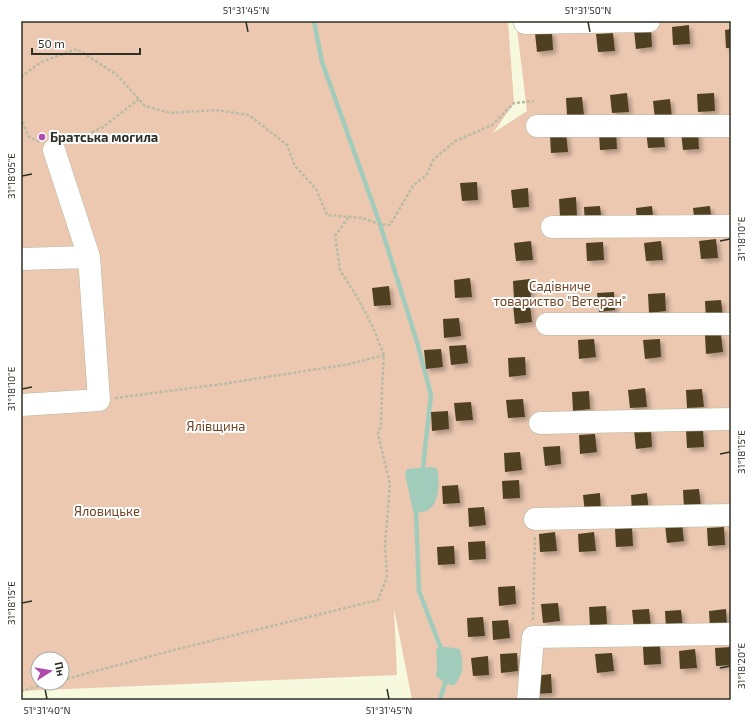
<svg xmlns="http://www.w3.org/2000/svg" width="752" height="721" font-family="'Exo 2',sans-serif">
<style>
.green{fill:#ecc8b1;fill-rule:evenodd}
.water{fill:#a1ccbb}
.lines{fill:none;stroke-linecap:round;stroke-linejoin:round}
.stream{stroke:#a1ccbb;stroke-width:4.5}
.building{fill:#504021;filter:url(#shadow)}
.minor-casing{stroke:#b5b79e;stroke-width:23}
.path{stroke:#babba5;stroke-width:2.5;stroke-dasharray:3 2;stroke-linecap:butt}
.minor{stroke:#fff;stroke-width:22}
.ticks{fill:none;stroke:#2e2f25;stroke-width:1.5}
.poi-dot{fill:#af4aae;stroke:#fff;stroke-width:1.5}
.labels{text-anchor:middle;dominant-baseline:central;stroke-width:4;stroke-linejoin:round;paint-order:stroke}
.poi-label{font-size:13px;font-weight:bold;fill:#2e2f25;stroke:#fff;text-anchor:start}
.park-label{font-size:13px;fill:#714220;stroke:#fff}
.neatline{fill:none;stroke:#2e2f25;stroke-width:1.5}
.ticks-label{font-size:10px;text-anchor:middle;fill:#2e2f25}
</style>
<defs>
<filter id="shadow"><feDropShadow dx="3.5" dy="3.5" stdDeviation="2" flood-color="#0004"/></filter>
</defs>
<rect width="100%" height="100%" fill="#f7f9de"/>
<path class="green" d="M21,21h487l6,82 -21,30 34,-22 -11,-90h215v679h-319l-18,-92 3,67 -376,16zM38,659h24v24h-24z"/>
<path class="water" d="M430,467l7,1c4,17 2,51 -24,43l-8,-37 2,-5z
M440,646l20,3c4,17 4,23 -6,37l-9,-3 -9,-7 1,-10 -1,-16z"/>
<g class="lines">
<path class="stream" d="M314,21l8,41 58,162 37,118 14,53 -8,72
M416,512l3,79 21,55
M440,700l5,-17"/>
</g>
<path class="building" d="M689,25l1,19 -17,1 -1,-18z
M651,29l1,18 -16,2 -2,-19z
M731,29v19h-5l-1,-18z
M552,32l1,18 -16,2 -2,-19z
M613,33l2,18 -17,1 -2,-18z
M627,93l2,19 -17,1 -2,-18z
M714,93l1,18 -17,1 -1,-18z
M582,97l2,18 -17,1 -1,-18z
M670,99l2,19 -17,1 -2,-18z
M663,128l2,19 -17,1 -2,-18z
M616,130l1,19 -17,1 -1,-18z
M698,130l1,19 -16,1 -2,-18z
M566,133l2,19 -17,1 -1,-18z
M477,182l1,18 -16,1 -2,-18z
M528,188l1,19 -16,1 -2,-18z
M576,197l1,19 -17,1 -1,-18z
M600,206l2,18 -17,2 -1,-19z
M652,206l2,19 -17,1 -1,-18z
M710,206l2,19 -17,1 -2,-18z
M716,239l2,19 -17,1 -2,-18z
M531,241l2,19 -17,1 -2,-18z
M661,241l2,19 -17,1 -2,-18z
M603,242l1,18 -17,1 -1,-18z
M470,278l2,19 -17,1 -1,-18z
M530,279l1,18 -17,2 -1,-18z
M389,286l2,19 -17,1 -2,-18z
M614,292l1,18 -16,2 -2,-19z
M665,293l1,18 -17,2 -1,-19z
M721,300l2,18 -17,1 -1,-18z
M530,304l2,18 -17,2 -2,-19z
M459,318l2,18 -17,2 -1,-19z
M721,334l2,18 -17,2 -1,-19z
M594,339l2,18 -17,2 -1,-19z
M660,339l1,18 -16,2 -2,-19z
M466,345l2,18 -17,2 -2,-19z
M441,349l2,18 -17,2 -2,-19z
M525,357l1,18 -17,2 -1,-19z
M645,388l2,19 -17,1 -2,-18z
M702,389l2,18 -17,1 -1,-18z
M589,391l1,18 -17,2 -1,-19z
M523,399l2,18 -17,1 -2,-18z
M471,402l2,18 -17,1 -2,-18z
M448,411l1,18 -17,2 -1,-19z
M651,429l1,18 -16,2 -2,-19z
M703,429l1,18 -17,1 -1,-18z
M595,434l2,18 -17,2 -1,-19z
M560,446l1,18 -16,2 -2,-19z
M520,452l2,18 -17,2 -1,-19z
M519,480l1,18 -17,1 -1,-18z
M458,485l2,18 -17,1 -1,-18z
M699,489l2,18 -17,1 -1,-18z
M600,493l1,19 -16,1 -2,-18z
M647,493l2,19 -17,1 -1,-18z
M484,507l2,18 -17,2 -1,-19z
M682,523l2,18 -17,2 -2,-19z
M632,527l1,19 -17,1 -1,-18z
M724,527l1,18 -17,1 -1,-18z
M555,532l2,19 -17,1 -1,-18z
M594,532l2,19 -17,1 -1,-18z
M485,541l1,18 -17,1 -1,-18z
M454,546l1,18 -17,1 -1,-18z
M515,586l1,18 -17,2 -1,-19z
M558,603l2,18 -17,2 -2,-19z
M606,606l1,18 -17,2 -1,-19z
M649,609l2,18 -17,2 -2,-19z
M726,609l1,19 -17,1 -1,-18z
M681,610l2,18 -17,1 -1,-18z
M483,617l2,19 -17,1 -1,-19z
M508,620l2,18 -17,2 -1,-19z
M660,645l1,19 -17,1 -1,-18z
M731,647v18l-15,1 -1,-18z
M695,649l2,19 -17,1 -1,-18z
M517,653l1,18 -17,2 -1,-19z
M612,653l2,18 -17,2 -2,-19z
M488,656l1,19 -16,1 -2,-18z
M551,674l1,19 -17,1 -1,-18z"/>
<g class="lines">
<g class="minor-casing">
<path id="minor" d="M525,23l124,-2
M537,126h194
M552,227l179,-1
M21,259l68,-2 -35,-107
M547,324h184
M21,405l78,-5 -10,-143
M540,423l191,-4
M535,519l196,-4
M528,700l5,-63 198,-3"/>
</g>
<path class="path" d="M21,77l20,-15 36,-13 40,26 28,31 26,7 44,-3 34,5 38,30 8,21 21,23 11,26 35,3 18,6 10,1 23,-39 14,-12 6,-14 22,-19 37,-16 22,-22 20,-2
M21,117l7,19 11,6
M69,143l34,-16 36,-28
M115,398l107,-14 128,-20 34,-9
M533,620l2,-85
M62,680l116,-31 200,-49 9,-23 -2,-31 5,-62 -12,-50 3,-8 1,-38 2,-33 -12,-30 -15,-28 -17,-27 -5,-34 13,-18
M21,691l29,-8"/>
<use href="#minor" class="minor"/>
</g>
<path class="ticks" d="M246,22l2,10M588,22l2,10M22,176l10,-2M720,241l10,-2M22,389l10,-2M720,454l10,-2M22,603l10,-2M720,668l10,-2M45,689l2,10M387,689l2,10"/>
<circle class="poi-dot" cx="42" cy="137" r="4"/>
<g class="labels">
<g class="poi-label">
<text x="50" y="137">Братська могила</text>
</g>
<g class="park-label">
<text x="560" y="286">Садівниче<tspan x="560" dy="15">товариство "Ветеран"</tspan></text>
<text x="216" y="426">Ялівщина</text>
<text x="107" y="511">Яловицьке</text>
</g>
</g>
<rect width="752" height="721" fill="none" stroke="#ffffff" stroke-width="44"/>
<g transform="translate(50 671) rotate(78)"><circle r="19" fill="#ffffff" stroke="#abaca8"/>
<path d="M0-3L7 15L0 10L-7 15Z" fill="#af4aae"/>
<text y="-6" font-size="11" font-weight="bold" text-anchor="middle" fill="#2e2f25">Пн</text>
</g>
<path d="M32 48v6h108v-6" fill="none" stroke="#2e2f25" stroke-width="2"/>
<text x="38" y="48" font-size="12" fill="#2e2f25" stroke="#ffffff" stroke-width="3" paint-order="stroke">50 m</text>
<rect x="22" y="22" width="708" height="677" class="neatline"/>
<g class="ticks-label">
<text x="246" y="14">51°31'45"N</text>
<text x="588" y="14">51°31'50"N</text>
<text transform="translate(11 176) rotate(-90)" y="4">31°18'05"E</text>
<text transform="translate(741 239) rotate(-90)" y="4">31°18'10"E</text>
<text transform="translate(11 389) rotate(-90)" y="4">31°18'10"E</text>
<text transform="translate(741 452) rotate(-90)" y="4">31°18'15"E</text>
<text transform="translate(11 603) rotate(-90)" y="4">31°18'15"E</text>
<text transform="translate(741 666) rotate(-90)" y="4">31°18'20"E</text>
<text x="47" y="714">51°31'40"N</text>
<text x="389" y="714">51°31'45"N</text>
</g>
</svg>
